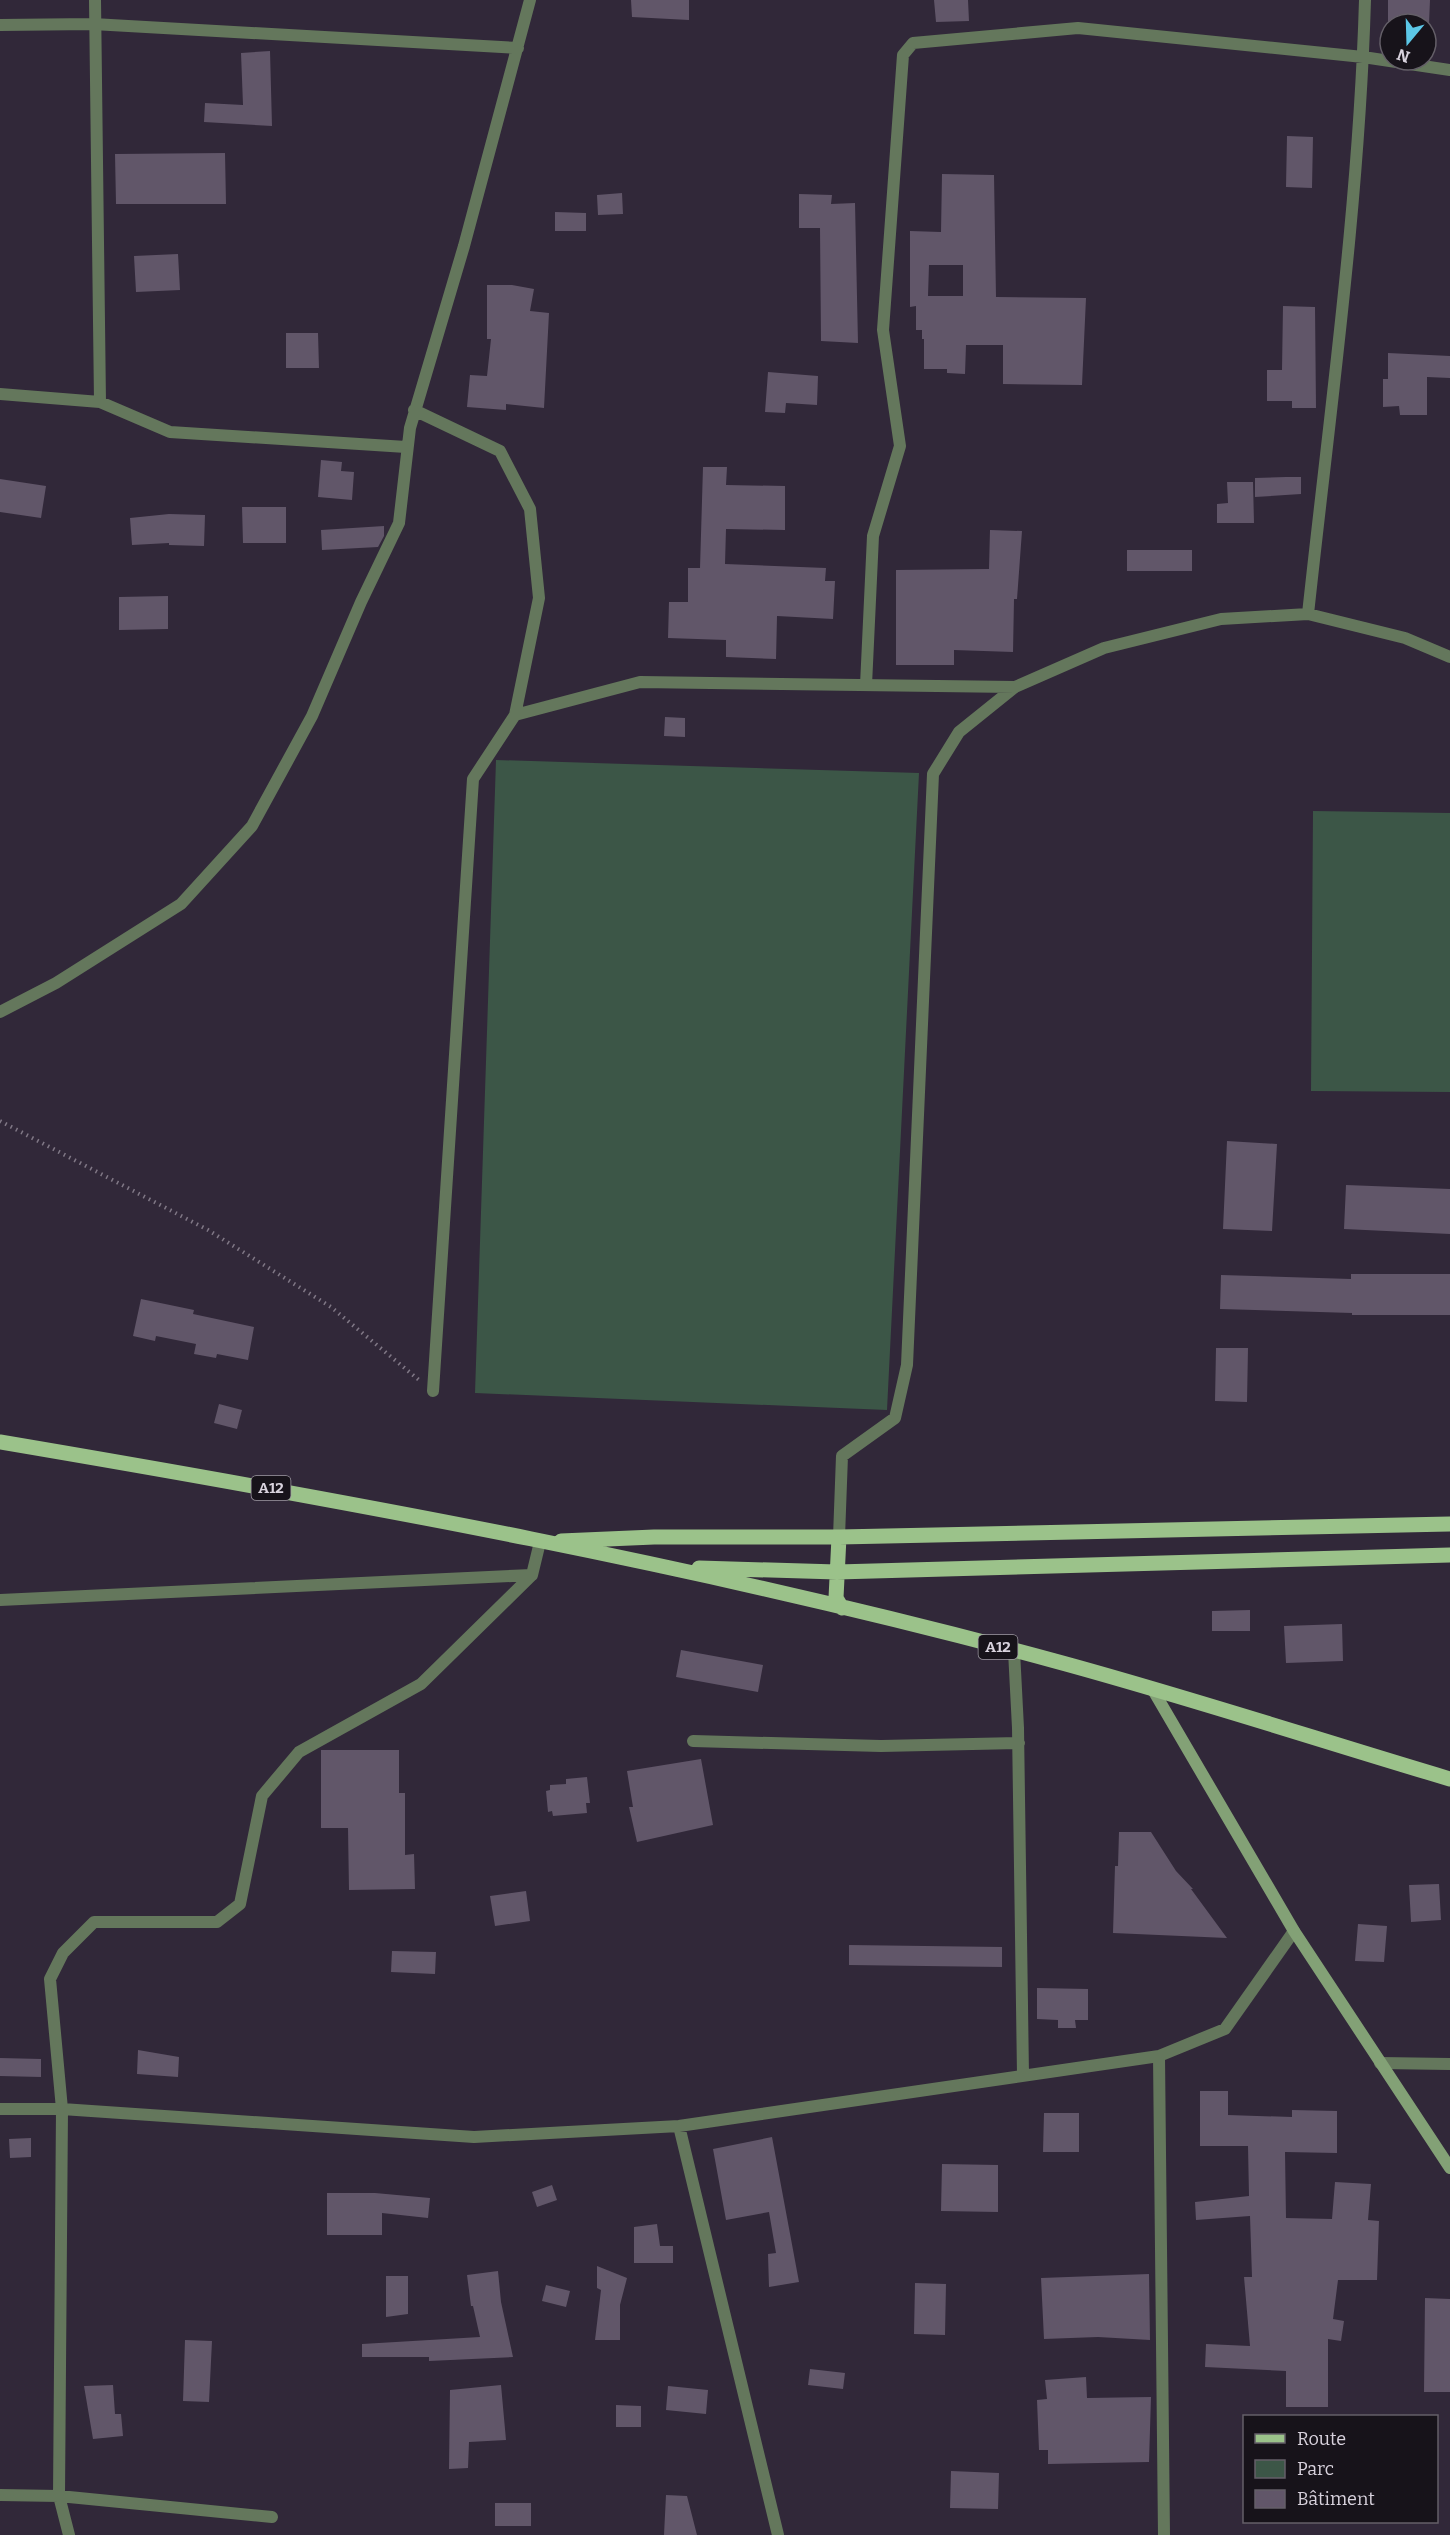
<svg xmlns="http://www.w3.org/2000/svg" width="1450" height="2535" font-family="Bitter,serif">
<style>
.green{fill:#3c5647}
.building{fill:#615669;fill-rule:evenodd}
.lines{fill:none;stroke-linecap:round;stroke-linejoin:round}
.path{stroke:#807886;stroke-width:4;stroke-dasharray:1.5 4.5;stroke-linecap:butt}
.street{stroke:#64775c;stroke-width:12}
.secondary{stroke:#83a176;stroke-width:12}
.primary{stroke:#9bc28a;stroke-width:15}
.labels{text-anchor:middle;dominant-baseline:central;stroke-width:4.5;stroke-linejoin:round;paint-order:stroke}
.shield{fill:#17131a;stroke:#9e99a2;stroke-width:1.5}
.shield-label{font-size:15px;font-weight:bold;fill:#d8d2dd}
</style>
<rect width="100%" height="100%" fill="#312839"/>
<path class="green" d="M496,760l423,13 -32,637 -412,-17z
M1313,811l137,2v279l-139,-1z"/>
<path class="building" d="M631,0h58v20l-57,-3z
M934,0h34l1,21 -33,1z
M1388,0h42l-1,24h-41z
M270,51l2,75 -68,-4 1,-19 38,2 -2,-52z
M1287,136l26,1 -1,51 -26,-1z
M225,153l1,51h-110l-1,-50z
M942,174l52,1 2,122 90,1 -4,87 -79,-1v-39h-37l-1,29 -18,-1v-4h-23v-30h-2v-9h-6v-24l-6,1v-76l31,1zM929,265h34v31h-35z
M622,193l1,21 -25,1 -1,-20z
M799,194l33,1 -1,9 24,-1 3,140 -37,-2 -1,-113h-21z
M555,212l31,1v18h-31z
M178,254l2,36 -44,2 -2,-36z
M487,285h25l22,4 -4,22 19,2 -5,95 -38,-4v6l-39,-3 3,-32 17,1 4,-37h-4z
M1283,306l32,1 1,101h-24v-7h-25v-31h15z
M286,333h32l1,35h-33z
M1388,353l62,3v22l-23,-1v38h-27l-1,-9 -16,1v-28h5z
M768,372l50,4 -1,29 -31,-2 -1,10 -20,-1z
M321,460l21,2 -1,9 13,1 -2,28 -34,-3z
M703,467h24l-1,18 59,1v44l-59,-1 -1,35 101,4 -1,13h10l-2,38 -56,-3 -1,43 -50,-2v-17l-58,-2 1,-36h19v-34h12z
M1286,477h15v17l-46,3v-19z
M0,479l46,7 -5,32 -41,-6z
M1227,482h26l1,41h-37v-19l11,-1z
M242,507h44v36h-43z
M169,514l36,1 -1,31 -35,-1v-2l-37,2 -2,-27z
M384,526v10l-6,11 -56,3 -1,-20z
M990,530l32,1 -5,68h-3l-1,53 -59,-2v15h-58v-95l93,-1z
M1127,550h65v21h-65z
M168,596v33l-49,1v-33z
M665,717l20,1v19l-21,-1z
M1227,1141l50,3 -5,87 -49,-2z
M1346,1185l104,4v45l-106,-5z
M1351,1274h99v41h-98v-2l-132,-4 1,-34 130,4z
M141,1299l53,11 -1,4 61,13 -6,33 -31,-6 -1,4 -22,-4 2,-10 -40,-8 -1,5 -22,-5z
M1216,1348h32l-1,54 -32,-1z
M219,1404l23,6 -5,19 -23,-6z
M1250,1610v21h-38v-20z
M1342,1624l1,37 -57,2 -2,-37z
M681,1650l82,15 -5,27 -82,-15z
M321,1750h78v43h6v62l9,-1 1,35 -66,1 -1,-62h-27z
M701,1759l12,66 -76,17 -8,-35h4l-6,-36z
M587,1777l3,26h-4l1,10 -34,3 -1,-5 -4,1 -2,-21 4,-1v-5l16,-1v-5z
M1119,1832h32l25,39 17,18h-2l36,49 -114,-5 2,-67h3z
M1439,1884l2,36 -30,2 -2,-37z
M526,1891l4,30 -35,5 -5,-30z
M1358,1924l29,2 -3,36 -29,-1z
M849,1945l153,2v20l-153,-2z
M392,1951l44,1 -1,22 -44,-2z
M1037,1988l51,1v31h-13l1,8h-18v-8l-21,-1z
M138,2050l41,7 -1,20 -41,-3z
M0,2058l41,1v18l-41,-1z
M1200,2091h28v24l64,2v-7l45,1v42l-52,-1 1,66 46,1 3,-37 36,2 -3,36 11,1 -2,59h-39l-5,39 11,2 -3,20 -13,-2v68h-42v-36l-81,-4 1,-23 44,2 -6,-69h8l-2,-61 -54,4 -1,-18 54,-6 -1,-50h-48z
M1044,2113h35v39h-36z
M772,2137l27,145 -30,5 -1,-33 8,-1 -7,-41 -43,8 -13,-71z
M31,2138v19l-21,1 -1,-19z
M942,2164l56,1v47l-57,-1z
M552,2185l5,15 -20,7 -5,-15z
M327,2193h48l55,5 -2,20 -46,-5v22h-55z
M657,2224l3,22h13v17h-39v-36z
M597,2266l30,12 -7,27v35h-25l6,-50 -4,-2z
M498,2271l3,31 12,55 -84,4v-4h-67v-13l118,-7 -7,-31h-2l-4,-31z
M1149,2274l1,66 -52,-3 -54,2 -3,-61z
M386,2276h22v38l-22,3z
M915,2283l31,1 -1,51 -31,-1z
M546,2285l24,6 -4,16 -24,-6z
M1425,2298l25,1v93h-26z
M185,2340l27,1 -3,61 -26,-1z
M810,2369l35,4 -2,16 -35,-4z
M1086,2377l1,21 64,-1 -2,65 -101,2v-14h-9l-2,-50 10,-1 -2,-19z
M113,2385l2,29h6l2,22 -30,3 -9,-53z
M501,2385l5,55 -37,2 -1,26 -19,1 1,-79z
M668,2386l40,4 -2,24 -40,-4z
M616,2405l25,1v21h-25z
M951,2471l48,2 -1,36 -48,-1z
M666,2495l21,1 10,39h-33z
M495,2503h36v23h-36z"/>
<g class="lines">
<path class="path" d="M0,1121l208,109 123,77 88,73"/>
<path class="street" d="M95,0l5,402
M0,25l93,-1 425,24
M0,394l100,8 70,30 236,15
M414,410l86,41 30,58 9,89 -24,117 -42,64 -40,612
M1308,614c22,-204 51,-409 57,-614
M866,685l7,-149 27,-90 -17,-116 20,-275 10,-12 165,-15 285,29 87,13
M515,715l125,-33 375,5
M0,1012l56,-29 125,-79 71,-78 60,-110 49,-114 38,-79 11,-95 54,-182 66,-246
M839,1537l3,-81 53,-38 12,-53 26,-591 26,-42 56,-45 89,-39 117,-29 87,-5 97,24 45,19
M0,1600l532,-25 8,-33
M1014,1651l4,77 5,347
M693,1741l188,5 138,-3
M1159,2056l5,479
M1380,2063l70,1
M0,2109h62l412,28 205,-11 480,-70 66,-27 69,-98
M679,2126l99,409
M0,2495l59,1 213,21
M69,2535l-10,-39 3,-387 -12,-130 13,-26 31,-31h123l23,-18 22,-108 37,-44 122,-68 111,-109"/>
<path class="secondary" d="M1153,1690l141,241 156,237"/>
<path class="primary" d="M0,1442c354,60 709,125 1055,219 133,36 264,79 395,118
M839,1537l-3,61 6,10
M561,1541l93,-4h185l611,-13
M699,1568l138,4 613,-17"/>
</g>
<g class="labels">
<g class="shield">
<rect x="251.5" y="1476" width="39" height="24" rx="4.5"/>
<rect x="978.5" y="1635" width="39" height="24" rx="4.5"/>
</g>
<g class="shield-label">
<text x="271" y="1488">A12</text>
<text x="998" y="1647">A12</text>
</g>
</g>
<rect x="1243" y="2415" width="195" height="108" fill="#17131a" stroke="#645f68" stroke-width="1.5"/>
<rect x="1255" y="2434" width="30" height="9" fill="#9bc28a" stroke="#645f68" stroke-width="1.5"/>
<text x="1297" y="2445" font-size="18" fill="#d8d2dd">Route</text>
<rect x="1255" y="2460" width="30" height="18" fill="#3c5647" stroke="#645f68" stroke-width="1.5"/>
<text x="1297" y="2475" font-size="18" fill="#d8d2dd">Parc</text>
<rect x="1255" y="2490" width="30" height="18" fill="#615669" stroke="#645f68" stroke-width="1.5"/>
<text x="1297" y="2505" font-size="18" fill="#d8d2dd">Bâtiment</text>
<g transform="translate(1408 42) rotate(199)"><circle r="28" fill="#17131a" stroke="#645f68" stroke-width="1.5"/>
<path d="M0-4.5L10 22L0 15L-10 22Z" fill="#5cc7e7"/>
<text y="-9" font-size="16" font-weight="bold" text-anchor="middle" fill="#d8d2dd">N</text>
</g>
</svg>
